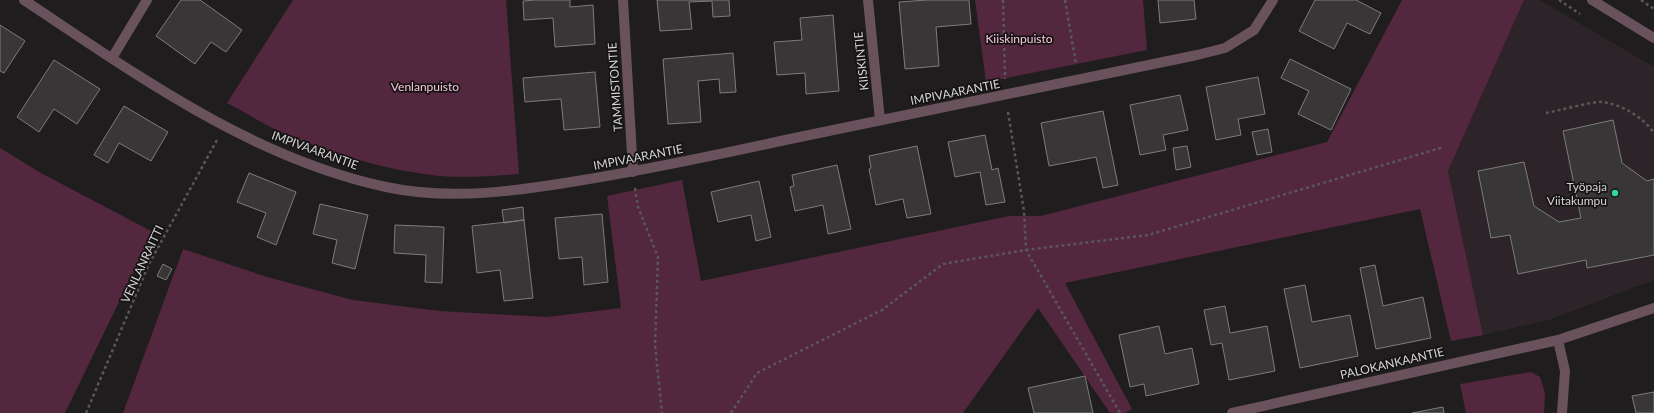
<svg xmlns="http://www.w3.org/2000/svg" width="1654" height="413" font-family="Lato,sans-serif">
<style>
.built{fill:#2c2428}
.green{fill:#53273d}
.building{fill:#393637;stroke:#7e7b7c}
.lines{fill:none;stroke-linecap:round;stroke-linejoin:round}
.path{stroke:#595758;stroke-width:2.5;stroke-dasharray:3 3;stroke-linecap:butt}
.minor{stroke:#69525c;stroke-width:10}
.poi-dot{fill:#33d4a8;stroke:#161314;stroke-width:1.5}
.labels{text-anchor:middle;dominant-baseline:central;stroke-width:3.5;stroke-linejoin:round;paint-order:stroke}
.park-label{font-size:12px;fill:#f8c5dc;stroke:#161314}
.street-label{font-size:12px;fill:#d5d4d4;stroke:#161314}
.poi-label{font-size:12px;fill:#d5d4d4;stroke:#161314;text-anchor:end}
</style>
<rect width="100%" height="100%" fill="#1f1d1e"/>
<path class="built" d="M1524,0h16l114,67v213l-105,40 -66,15 -35,-164z"/>
<path class="green" d="M293,0h213l13,174c-27,2 -53,4 -80,2 -54,-6 -108,-22 -158,-44 -18,-8 -36,-20 -54,-29z
M975,0h168l4,50 -161,32z
M1402,0h122l-76,171 35,164 -32,6 -31,-132 -355,74 67,126 -7,4h-15l-72,-105 -75,105h-840l60,-164 84,28 86,23 87,11 107,6 74,-9 -14,-112 75,-16 19,101 308,-65h32l286,-74z
M0,148l41,25 112,59 -88,181h-65z
M1531,372l9,5 5,16 -1,20h-78l-6,-29z"/>
<path class="building" d="M181,0h19l42,30 -16,22 -15,-10 -16,22 -39,-28z
M535,0h35v7l23,-2 2,39 -40,3 -2,-29 -29,2 -1,-19z
M657,0h72l1,16 -17,1 -1,-16 -23,1 3,27 -32,2z
M927,0h42l2,24 -35,3 3,39 -34,3 -6,-67z
M1158,0h36l2,19 -36,4z
M1315,0h41l25,13 -11,21 -23,-11 -13,26 -35,-18z
M833,15l6,76 -33,3 -1,-21 -28,2 -3,-33 28,-2 -2,-22z
M0,25l25,16 -21,32 -4,-2z
M733,53l3,39 -16,1 -1,-14 -21,2 3,41 -33,2 -5,-65z
M1290,59l61,30 -20,41 -33,-16 11,-23 -28,-13z
M54,60l46,29 -23,35 -23,-15 -15,23 -22,-15z
M595,72l5,55 -36,3 -3,-31 -36,3 -2,-24z
M1258,77l7,37 -27,5 3,16 -25,5 -10,-53z
M1180,95l8,35 -25,5 3,15 -26,5 -10,-50z
M124,106l44,26 -17,29 -32,-18 -11,20 -14,-8z
M1103,111l15,74 -15,3 -7,-31 -47,9 -8,-43z
M1613,120l9,43 25,18 7,-2v76l-67,13 -1,-8 -68,14 -8,-39 -19,3 -13,-67 46,-9 10,44 25,16 22,-4 -18,-87z
M1268,129l4,23 -15,3 -5,-23z
M985,135l7,35 6,-2 7,34 -19,3 -6,-33 -25,5 -7,-35z
M917,146l14,68 -24,4 -4,-19 -27,6 -7,-36 2,-1 -2,-12z
M1187,146l4,21 -15,3 -3,-22z
M837,165l14,64 -23,5 -5,-29 -28,6 -5,-24 4,-1 -2,-11z
M249,173l47,19 -20,53 -19,-8 9,-24 -29,-11z
M759,181l12,56 -15,4 -5,-26 -33,7 -7,-30z
M320,204l48,11 -13,54 -23,-6 5,-23 -24,-6z
M523,207l1,13 -20,3 -2,-13z
M602,214l6,68 -24,3 -2,-28 -23,2 -4,-41z
M524,220l9,78 -29,3 -4,-31 -23,3 -5,-47z
M395,225l49,2 -2,56 -17,-1 1,-27 -32,-2z
M163,264l9,5 -6,11 -9,-4z
M1375,265l8,41 40,-9 8,41 -55,11 -16,-81z
M1305,285l7,37 38,-7 8,41 -58,12 -16,-79z
M1225,306l5,27 37,-7 8,45 -46,9 -7,-37 -11,2 -7,-35z
M1159,326l6,28 27,-6 7,36 -53,12 -2,-12 -14,3 -11,-52z
M1085,376l8,37h-59l-6,-25z
M1654,392v21h-18l-4,-17z
M1443,407l1,6h-32z"/>
<g class="lines">
<path class="path" d="M1003,0l2,79
M1065,0l11,64
M1559,0l21,14
M1641,0l13,9
M1008,112l16,99 2,39 94,163
M1546,113c11,-2 48,-12 56,-11 19,2 41,15 52,31
M635,188l3,19 20,50 -3,88 7,68
M86,413l63,-149 68,-124
M731,413l26,-40 125,-63 61,-46 83,-14 122,-15 296,-88"/>
<path class="minor" d="M24,0c113,75 227,158 362,187 65,14 132,4 197,-7 69,-11 138,-26 207,-41 135,-28 271,-55 407,-84l28,-7 29,-18 19,-30
M623,0l10,172
M868,0l12,120
M1592,0l62,38
M112,58l35,-58
M1558,340l7,31 -3,42
M1232,413l326,-73 96,-32"/>
</g>
<circle class="poi-dot" cx="1615" cy="193" r="4"/>
<g class="labels">
<g class="park-label">
<text x="1019" y="38">Kiiskinpuisto</text>
<text x="425" y="86">Venlanpuisto</text>
</g>
<g class="street-label">
<text transform="translate(861 61) rotate(-96)">KIISKINTIE</text>
<text transform="translate(615 87) rotate(-94)">TAMMISTONTIE</text>
<text transform="translate(955 92) rotate(-11)">IMPIVAARANTIE</text>
<text transform="translate(315 150) rotate(20)">IMPIVAARANTIE</text>
<text transform="translate(638 157) rotate(-11)">IMPIVAARANTIE</text>
<text transform="translate(142 264) rotate(-65)">VENLANRAITTI</text>
<text transform="translate(1392 363) rotate(-13)">PALOKANKAANTIE</text>
</g>
<g class="poi-label">
<text x="1607" y="186">Työpaja<tspan x="1607" dy="14">Viitakumpu</tspan></text>
</g>
</g>
</svg>
